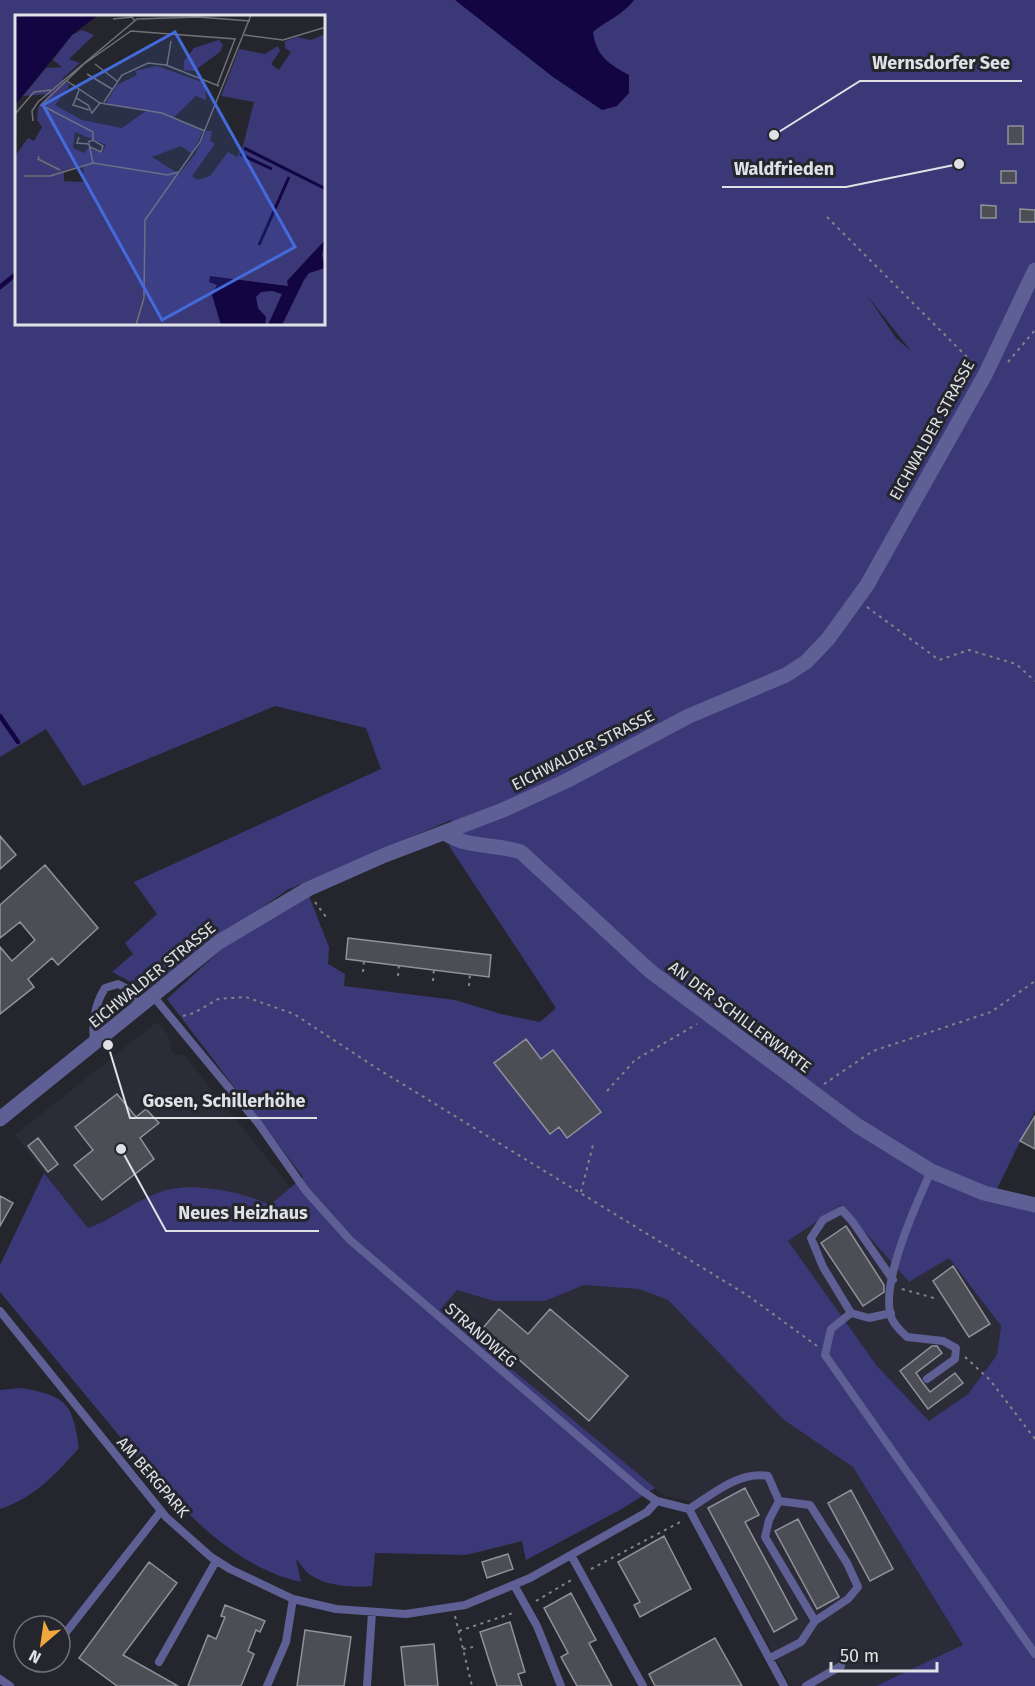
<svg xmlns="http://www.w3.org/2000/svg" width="1035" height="1686" font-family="'Fira Sans',sans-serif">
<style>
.built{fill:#2c2c39}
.green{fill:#3b3877;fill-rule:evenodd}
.water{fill:#130541}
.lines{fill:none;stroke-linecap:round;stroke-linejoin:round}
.stream{stroke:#130541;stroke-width:4.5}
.building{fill:#4d4e55;stroke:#90919a;stroke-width:1.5}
.path{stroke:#838489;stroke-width:2;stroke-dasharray:3 4.5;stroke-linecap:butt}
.service{stroke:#5e5f95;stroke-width:8}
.minor{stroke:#5e5f95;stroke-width:15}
.labels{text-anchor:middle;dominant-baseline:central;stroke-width:6;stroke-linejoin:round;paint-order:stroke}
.street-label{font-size:16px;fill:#e0e1e5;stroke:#25262d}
.inset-river{fill:none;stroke:#130541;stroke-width:3}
.inset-road{fill:none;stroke:#707177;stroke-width:1.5}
.view{fill:#446bdb;fill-opacity:0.15;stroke:#446bdb;stroke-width:3}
.inset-edge{fill:none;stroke:#e0e1e5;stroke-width:3}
.leader{fill:none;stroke:#e0e1e5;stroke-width:2}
.callout-dot{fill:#e0e1e5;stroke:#25262d;stroke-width:2}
.callout-label{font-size:18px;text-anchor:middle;font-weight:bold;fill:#e0e1e5;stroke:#25262d;stroke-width:6;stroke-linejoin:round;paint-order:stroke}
</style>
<rect width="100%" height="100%" fill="#25262d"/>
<path class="built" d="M157,1022l11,13 3,15 4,5 8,-1 108,134 -21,17 -14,-7 -47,-9 -37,-1 -84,40 -73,-93z
M841,1205l68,77 40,-24 52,69 -4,28 -29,39 -39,27 -52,-55 -89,-125z
M584,1285l55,4 29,11 116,120 69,47 110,179 -87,40h-85l-101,-185 -23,-5 -25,-16 -202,-170 17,-20 37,11h51z"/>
<path class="green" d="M0,0h1035v1111l-39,80 39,10v485h-159l87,-41 -110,-178 -69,-47 -116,-120 -29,-11 -55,-4 -39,16h-51l-37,-11 -17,20 215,178 -35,22 -94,50 -4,-19 -56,14 -91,-2 -3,33c-19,2 -47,0 -63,-12 -5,-4 -9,-11 -13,-15l5,23c-83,-18 -147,-105 -199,-167 -34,-41 -68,-82 -102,-123v-27l44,-92 44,55c28,-10 54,-33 83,-39 27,-6 76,4 99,16l33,-28 -136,-178 57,-52 85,-51 20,51 -1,17 17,10 -1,12 111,14 46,14 39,8 16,-14 -107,-162 15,-9 -13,-17 -164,70 -141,100 -34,-18 21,-18 -8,-11 32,-29 -23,-32 247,-113 -15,-41 -91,-22 -192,80 -37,-57 -46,28zM16,16h308v308h-308zM866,294l45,57 -15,-13zM841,1205l68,77 40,-24 52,68 -4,29 -29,39 -39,27 -52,-55 -89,-125z
M22,1388c44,8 51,15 57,60 -23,26 -45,50 -79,61v-119z"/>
<path class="water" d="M455,0h179c-10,14 -28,21 -41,32 3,24 16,32 36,43v18l-12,13 -15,4 -49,-33z"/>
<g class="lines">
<path class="stream" d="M0,287l16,-13
M0,716l18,26"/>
</g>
<path class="building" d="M1008,126h15v18h-15z
M1001,171h15v12h-15z
M981,205l15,1v12h-15z
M1020,209l15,1v12h-15z
M0,836l16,19 -16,14z
M45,865l53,63 -40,37 -6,-7 -24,21 6,8 -34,27v-67l12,14 23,-21 -15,-18 -20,16v-33z
M348,938l143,17 -2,22 -143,-18z
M526,1039l15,20 12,-9 48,62 -34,26 -8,-11 -9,7 -56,-71z
M117,1094l19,23 10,-8 13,14 -19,15 14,21 -52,41 -28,-35 19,-15 -18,-23z
M1035,1116v33l-15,-8z
M38,1138l20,26 -10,8 -20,-26z
M0,1196l13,7 -13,23z
M846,1226l38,59v7l-21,14 -42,-63z
M953,1266l37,58 -21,13 -36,-56z
M499,1309l29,25 22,-25 78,67 -39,45 -106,-93z
M932,1346h5l5,7 -26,20 7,10 7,9 25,-19 8,10 -35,26 -28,-38z
M745,1488l14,27 -14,7 52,97 -23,13 -66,-124z
M851,1490l42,79 -23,12 -42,-78z
M798,1519l41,78 -22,12 -42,-78z
M664,1536l27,53 -51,28 -6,-12 6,-3 -22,-40z
M508,1554l5,15 -26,9 -5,-16z
M149,1562l28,21 -54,72 55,31h-61l-38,-28z
M571,1593l25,47 -7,3 23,43h-35l-16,-29 7,-4 -24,-45z
M225,1605l40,16 -5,11 -4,-2 -8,21 6,3 -13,32h-53l20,-51 8,4 9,-22 -4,-1z
M510,1622l15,50 -7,2 4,12h-25l-17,-54z
M305,1630l46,7 -7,49h-47z
M715,1638l27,48h-87l-6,-12z
M434,1644l4,42h-33l-4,-39z"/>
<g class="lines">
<path class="path" d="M827,217l147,147
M1008,362l27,-32
M867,607l72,53 30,-10 47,14 19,17
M315,902l11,15
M363,972l1,-12
M398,976l1,-11
M433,981l1,-12
M469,986l1,-12
M183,1016l11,-3 24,-14 28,-2 48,17 84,55 369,226 70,51
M824,1084l49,-33 118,-39 44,-31
M607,1091l28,-31 62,-36
M581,1192l13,-51
M902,1289l32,9
M965,1357l25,23 45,59
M591,1569l93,-49
M536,1601l37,-22
M455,1616l17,70
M459,1631l57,-19
M463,1649l10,-2"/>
<path class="service" d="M153,996l105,127 48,68 44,49 292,251 15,10 32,8 95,177
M94,1043c-2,-20 0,-38 11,-55l13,-4 12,6 9,18
M0,1311l166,206 45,40 19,12 63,30 43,10 70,5 59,-9 65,-27 117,-66 10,-11
M851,1313l-20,16 -6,26 210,299
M891,1313l-22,5 -18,-5 -28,-46 -12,-29 12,-18 19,-10 10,11 41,59
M927,1379l28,-20 1,-11 -13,-7 -36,-4c-5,-5 -12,-11 -15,-18 -14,-33 25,-116 39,-148
M779,1501l31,4 37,58 11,24 -10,12 -33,22
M689,1509c24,-15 50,-38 79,-33l11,25 -10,19 -4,17 50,84 -14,21 -31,16
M571,1555l72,131
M514,1585l23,41 24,60
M60,1640l101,-129
M159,1662l57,-101
M0,1679l10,7
M267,1686l19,-44 7,-43
M367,1686l5,-73
M806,1686l35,-20"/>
<path class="minor" d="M445,833c20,15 52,11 76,19l129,119 208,155 73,45 53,22 51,12
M0,1119l219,-177 89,-53 77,-34 118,-45 63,-29 123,-65 97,-41 20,-13 22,-23 39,-54 118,-210 50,-105"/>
</g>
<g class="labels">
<g class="street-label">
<text transform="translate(932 430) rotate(-61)">EICHWALDER STRASSE</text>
<text transform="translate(583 750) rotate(-27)">EICHWALDER STRASSE</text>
<text transform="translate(152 975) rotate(-39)">EICHWALDER STRASSE</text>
<text transform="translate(740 1017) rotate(37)">AN DER SCHILLERWARTE</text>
<text transform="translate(481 1335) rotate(41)">STRANDWEG</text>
<text transform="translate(153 1477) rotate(49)">AM BERGPARK</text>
</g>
</g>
<g transform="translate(15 15)">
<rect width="310" height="310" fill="#25262d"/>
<path d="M67,15l12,5 -25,24 11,4 -18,16 8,6 -15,20 27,15 40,8 24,-17 -40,-8 11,-18 20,-10 -2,-4 22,-5 48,17 1,17 -10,-4 -23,22 30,13 -11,23 -11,-8 -29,11 27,17 16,-20 11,-23h6l-2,10 5,3 -23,32 5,4 13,-4 18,-24 9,5 6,-11 11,-44 -33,-6 18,-47 26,5 13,-8 2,5 -9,13 8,6 12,-18 -6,-4v-7l12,-4 14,3 14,-6v291h-310v-169l13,-18 6,3 8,-14 -5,-7 1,-13 12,-13 -27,2 23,-28 16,-1 -9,-7 19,-25zM60,117l31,13 -4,8 -14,-5 -4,5 -11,-5zM68,151l1,16 -20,-1v-10zM204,25l4,5 -3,7 -26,19 -10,-1v-9l10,-13z" fill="#3b3877" fill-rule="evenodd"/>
<path d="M0,0h83l-26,20 -57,70zM310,225l-3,15 3,13 -16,5 -5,7 -22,45h-14l14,-31 -10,-3 -11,1 -5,5 2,11 8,9 -1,8h-44l-9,-30 5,-10 -8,-3 1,-6 78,10 -1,-5z" fill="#130541"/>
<path class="inset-river" d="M229,133l82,41M225,139l32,15M244,230l30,-68"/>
<path class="inset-road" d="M98,4l19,-2 3,4M229,20l39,5 43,-13M80,49l22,17M152,50l4,-24M72,59l25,15M52,66l33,22 62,10 43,18M64,75l-3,8 12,7 4,8 8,-10M61,83l-3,7 16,5M89,87l18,-27 26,-12 18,2 53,21M0,99l19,-22 17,-2M18,106l-1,-10 6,-9 99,-83 61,-2 52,4M64,122l-2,6 12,1 4,19M78,125v-8l-52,-27 43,-41 47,-33 104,8 -18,47M73,127l5,-2 10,6 -2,6 -11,-5M24,141l-1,3 22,11M9,161h26l43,-13 75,12 10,-3M121,310l8,-27 1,-78 55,-78 51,-127"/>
<path class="view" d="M160,17l120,215 -133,73 -119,-215z"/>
<rect width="310" height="310" class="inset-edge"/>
</g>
<path class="leader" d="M774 135L860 81H1022M959 164L846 187H722M108 1045L130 1118H317M121 1149L166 1231H319"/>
<g class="callout-dot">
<circle cx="774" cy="135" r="6"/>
<circle cx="959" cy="164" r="6"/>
<circle cx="108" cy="1045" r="6"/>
<circle cx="121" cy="1149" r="6"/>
</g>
<g class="callout-label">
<text x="941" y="69">Wernsdorfer See</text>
<text x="784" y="175">Waldfrieden</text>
<text x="224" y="1107">Gosen, Schillerhöhe</text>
<text x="243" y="1219">Neues Heizhaus</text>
</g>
<g transform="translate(42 1644) rotate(209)"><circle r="28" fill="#25262d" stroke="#707177" stroke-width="1.5"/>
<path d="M0-4.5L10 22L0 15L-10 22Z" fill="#efa73e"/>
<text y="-9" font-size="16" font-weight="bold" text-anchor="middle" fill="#e0e1e5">N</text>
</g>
<path d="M831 1662v9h106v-9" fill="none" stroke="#e0e1e5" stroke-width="3"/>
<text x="840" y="1662" font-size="18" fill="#e0e1e5" stroke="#25262d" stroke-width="4.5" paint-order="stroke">50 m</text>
</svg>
